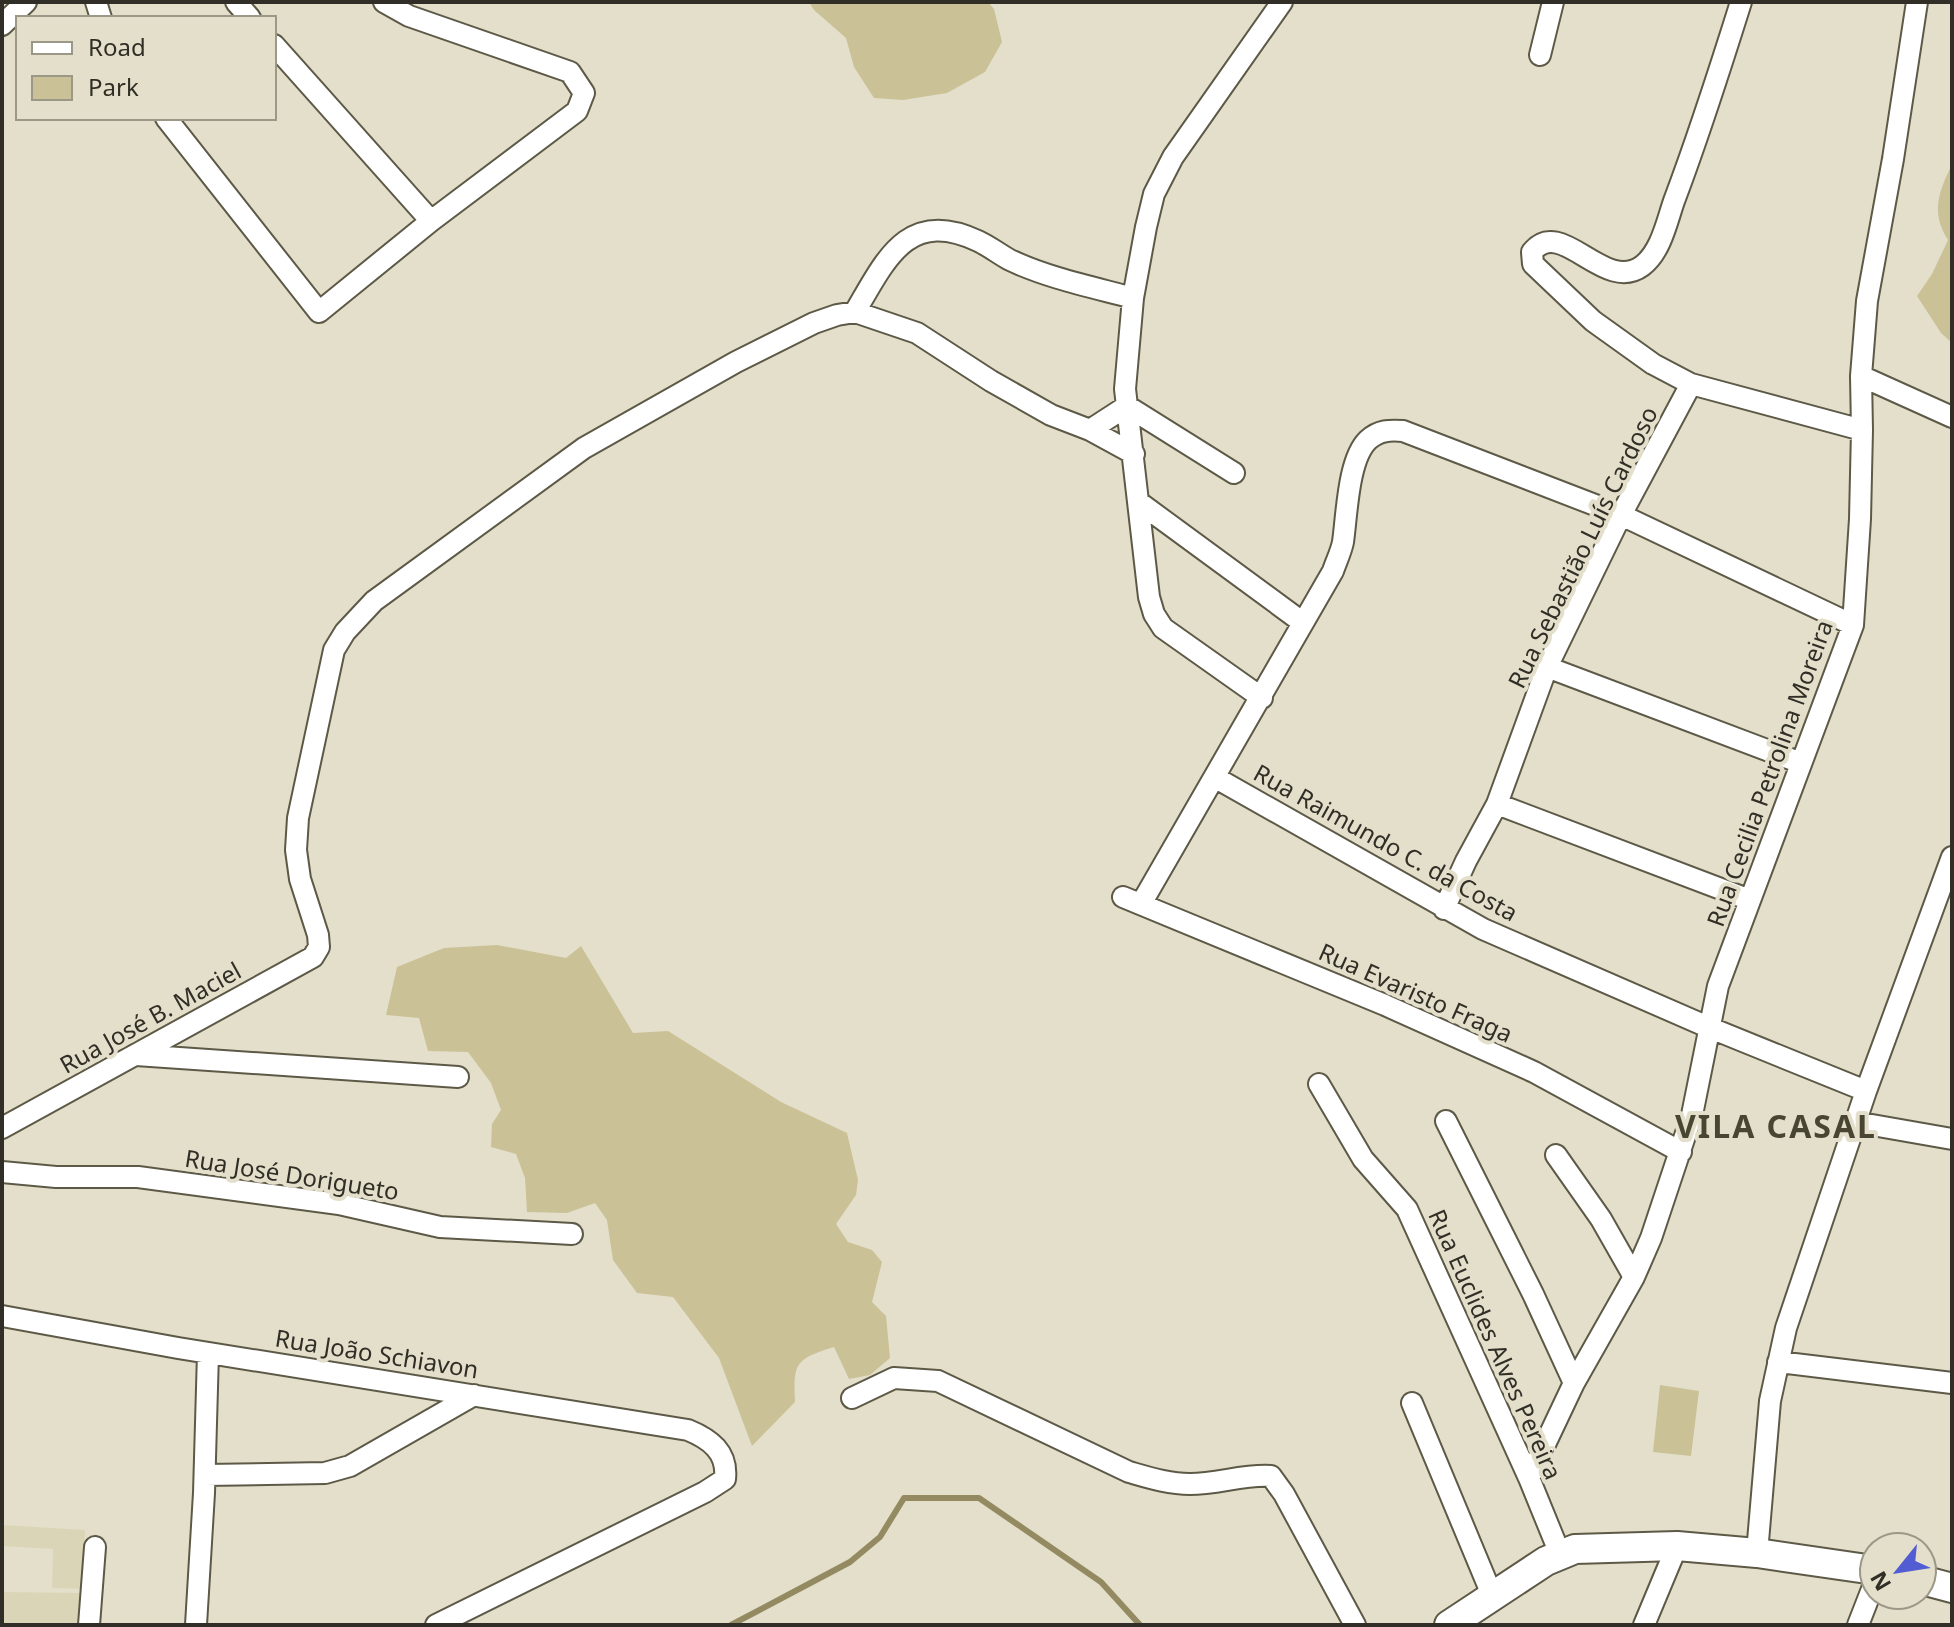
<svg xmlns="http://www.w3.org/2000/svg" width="1954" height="1627" font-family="'Noto Sans',sans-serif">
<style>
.built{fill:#dbd5b8}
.green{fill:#cbc197}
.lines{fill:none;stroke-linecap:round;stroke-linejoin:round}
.stream{stroke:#948a61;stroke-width:6}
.street-casing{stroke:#5d5947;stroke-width:24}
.secondary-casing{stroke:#5d5947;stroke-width:32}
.street{stroke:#fff;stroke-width:20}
.secondary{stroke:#fff;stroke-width:28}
.labels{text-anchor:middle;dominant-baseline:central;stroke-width:8;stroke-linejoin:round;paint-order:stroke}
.street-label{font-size:24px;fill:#302e26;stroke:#e4dfca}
.district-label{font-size:32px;font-weight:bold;letter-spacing:2px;fill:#494533;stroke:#e4dfca}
</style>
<rect width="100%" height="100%" fill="#e4dfca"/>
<path class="built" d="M2,1525l83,5 -2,59 -31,-1 1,-39 -51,-3z
M2,1592l83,1v32l-83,-2z"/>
<path class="green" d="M809,2h179l6,7 8,33 -17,30 -38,21 -44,7 -29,-2 -20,-31 -8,-29 -32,-28z
M1952,164v179l-11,-10 -24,-37 15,-22 16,-34c-18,-28 -9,-48 4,-76z
M497,945l69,13 15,-12 52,87 35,-2 113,71 66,31 11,47 -2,15 -20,29 12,18 24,8 10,12 -10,40 14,14 4,42 -20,17 -21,4 -15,-32c-38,12 -41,15 -39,55l-43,44 -33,-88 -46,-61 -36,-4 -24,-33 -6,-40 -12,-17 -28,10 -40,-1 -2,-34 -9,-24 -25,-7 1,-23 9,-14 -10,-27 -23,-31 -40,-1 -9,-33 -33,-3 11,-48 47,-19z
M1660,1385l39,6 -8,65 -38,-4z"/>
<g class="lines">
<path class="stream" d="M731,1625l119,-63 30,-25 24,-39h75l122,84 39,43"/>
<g class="street-casing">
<path id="street" d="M96,2l5,16
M236,2l14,16
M1741,2c-21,67 -42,133 -67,199 -7,20 -13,51 -32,65 -38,28 -81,-51 -110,-14l1,12 60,57 60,43 38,20 171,46
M2,25l24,-23
M274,45l157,176
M1540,55l13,-53
M166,118l153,194 112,-91 146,-110 7,-18 -14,-21 -161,-56 -25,-14
M855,312c31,-53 53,-104 123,-71 11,5 21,13 32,19 38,18 82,27 123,38
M1861,376l91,41
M1090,430l37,-24 107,67
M1140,503l162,119
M1547,667l254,96
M1262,698l-99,-70 -9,-14 -5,-17 -24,-208 8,-91 13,-71 8,-33 19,-37 109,-155
M1216,778l267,151 225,98 158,64
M1497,804l253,96
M1123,897l262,108 149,67 147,80
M1141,904l192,-333c3,-9 8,-19 10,-29 4,-28 5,-83 25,-102 11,-10 22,-10 35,-9l218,84 232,110
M1444,909l22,-48 31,-57 50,-137 74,-152 70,-131
M136,1055l322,22
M1319,1084l44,75 44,50 122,269 31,76
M1446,1121l87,173 41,89
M1855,1122l97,17
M2,1128l311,-171 6,-10 -1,-12 -18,-56 -4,-29 2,-32 36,-168 11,-18 29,-31 210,-153 152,-86 78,-39 23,-8 18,-3 62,21 74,48 60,34 39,15 44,24
M1556,1155l45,64 33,58
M2,1172l54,5h82l201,27 101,23 132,7
M2,1316l176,32 510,82c22,9 40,22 37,49l-20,13 -269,133
M1778,1362l174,21
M852,1398l42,-20 44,3 191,91c21,6 40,12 61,12 28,0 54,-10 81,-8l13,18 71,131
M1412,1403l80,192
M205,1475l120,-2 25,-7 124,-71
M1529,1478l45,-95 60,-106 17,-39 41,-123 26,-129 135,-361 7,-106 2,-89 -1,-54 6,-75 26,-142 24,-157
M1757,1553l13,-152 16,-73 80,-237 86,-234
M89,1625l6,-78
M196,1625l8,-132 4,-140
M1644,1625l33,-79
M1858,1625l16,-41"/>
</g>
<g class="secondary-casing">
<path id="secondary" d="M1922,1580l30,8
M1449,1625l97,-64 29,-12 102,-3 80,7 117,17"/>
</g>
<use href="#street" class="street"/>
<use href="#secondary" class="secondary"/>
</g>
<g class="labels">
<g class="street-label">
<text transform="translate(1582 547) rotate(-64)">Rua Sebastião Luís Cardoso</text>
<text transform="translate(1769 773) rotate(-70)">Rua Cecilia Petrolina Moreira</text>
<text transform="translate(1386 842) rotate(29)">Rua Raimundo C. da Costa</text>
<text transform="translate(1416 992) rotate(24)">Rua Evaristo Fraga</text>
<text transform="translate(150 1017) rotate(-29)">Rua José B. Maciel</text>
<text transform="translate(292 1174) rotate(9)">Rua José Dorigueto</text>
<text transform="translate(1496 1344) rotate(66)">Rua Euclides Alves Pereira</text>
<text transform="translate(377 1353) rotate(9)">Rua João Schiavon</text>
</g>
<g class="district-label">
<text x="1776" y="1125">VILA CASAL</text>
</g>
</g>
<rect width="1954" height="1627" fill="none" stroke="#302e26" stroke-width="8"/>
<rect x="16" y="16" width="260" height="104" fill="#e4dfca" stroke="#9c9888" stroke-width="2"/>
<rect x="32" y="42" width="40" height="12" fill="#ffffff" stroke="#9c9888" stroke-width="2"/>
<text x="88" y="56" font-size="24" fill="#302e26">Road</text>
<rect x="32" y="76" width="40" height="24" fill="#cbc197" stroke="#9c9888" stroke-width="2"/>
<text x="88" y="96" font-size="24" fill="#302e26">Park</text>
<g transform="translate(1898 1571) rotate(240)"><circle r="38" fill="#e4dfca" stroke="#9c9888" stroke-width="2"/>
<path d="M0-6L14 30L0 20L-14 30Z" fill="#525cd3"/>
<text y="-12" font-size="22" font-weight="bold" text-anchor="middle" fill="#302e26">N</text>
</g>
</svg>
